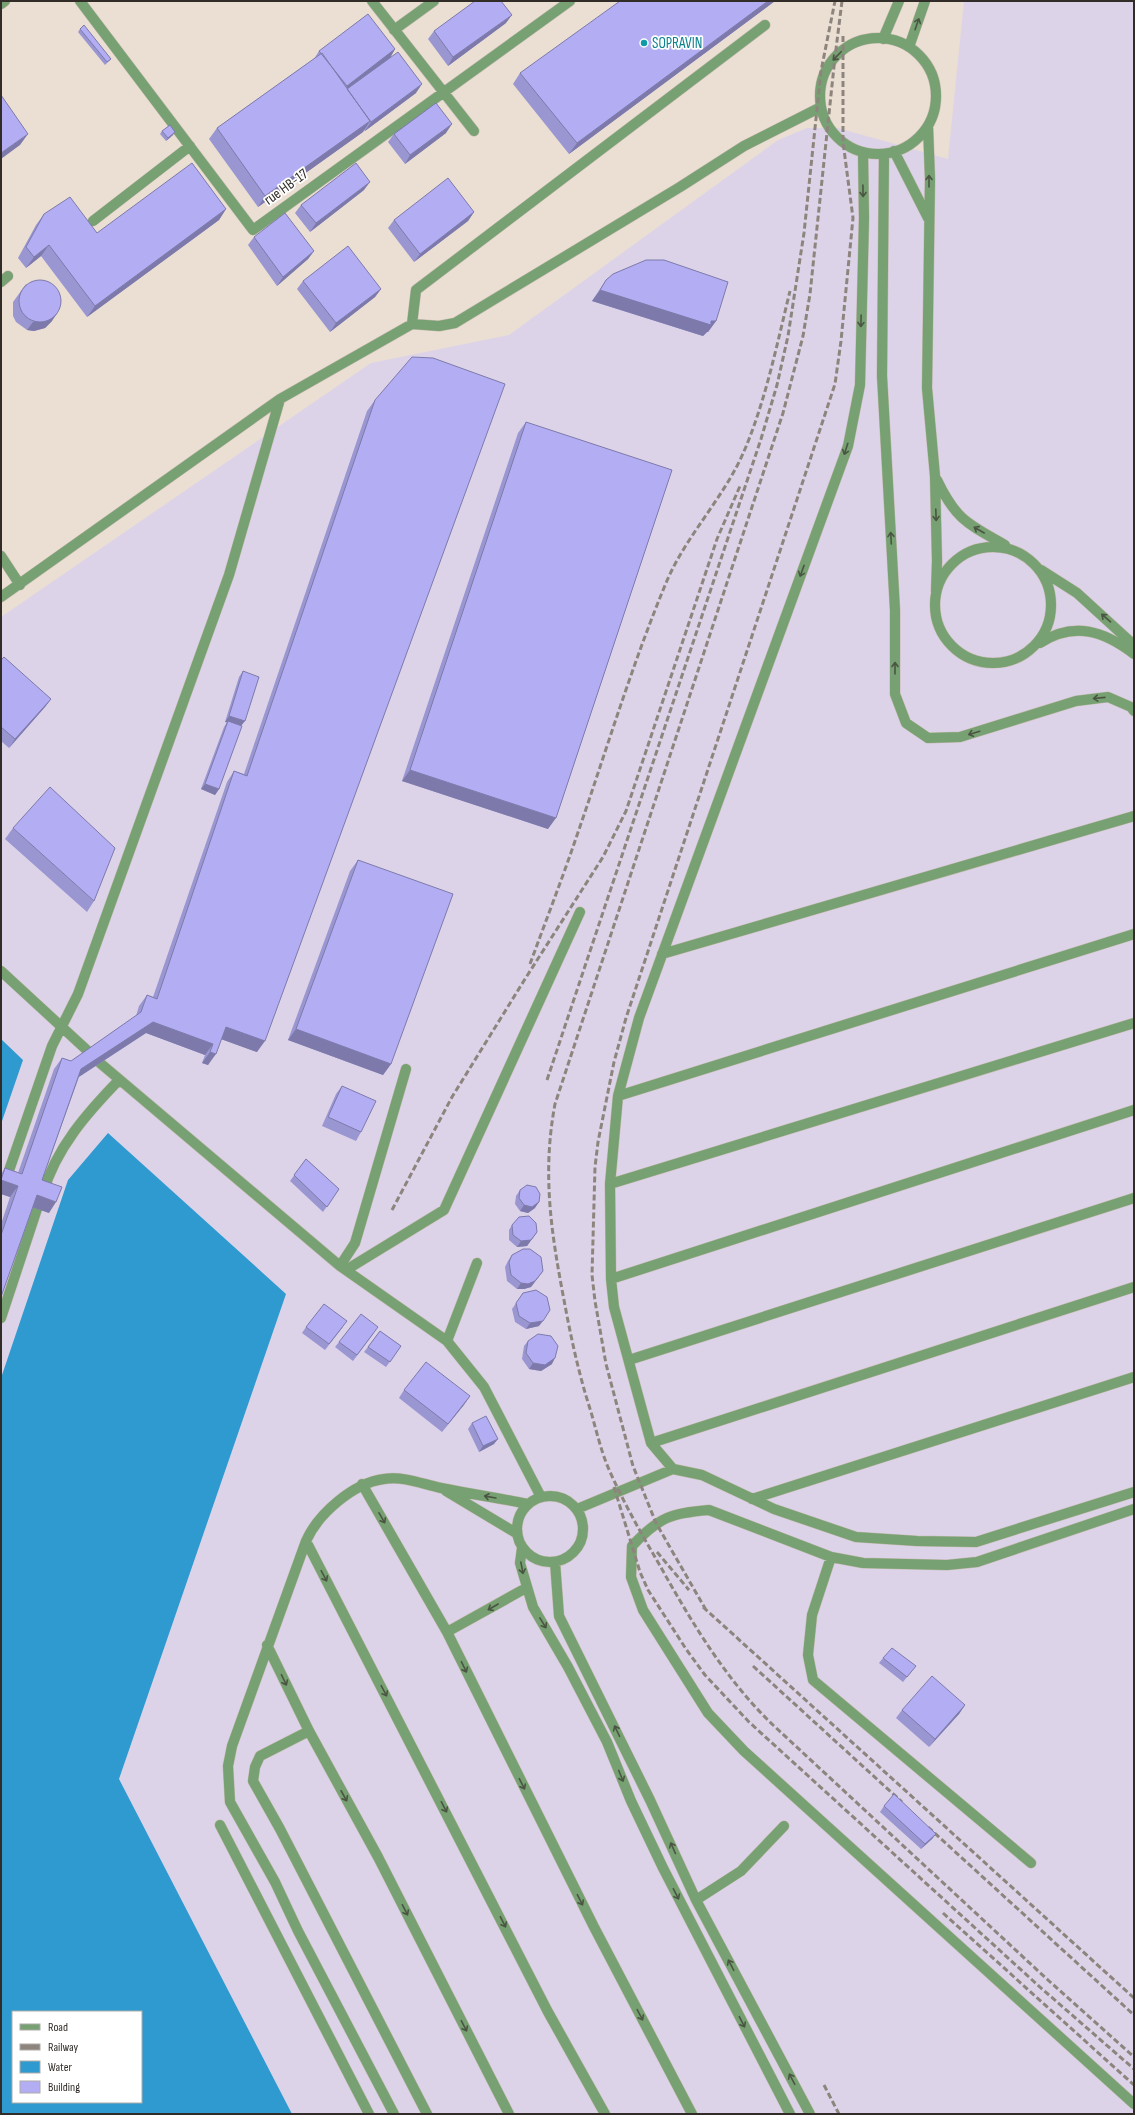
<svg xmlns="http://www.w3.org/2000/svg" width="1135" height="2115" font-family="'Sofia Sans Condensed',sans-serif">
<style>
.industrial{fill:#dcd3e8;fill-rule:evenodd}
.water{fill:#2e9ad0;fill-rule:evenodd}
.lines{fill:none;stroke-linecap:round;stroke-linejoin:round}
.minor-casing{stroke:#c6bbb1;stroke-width:11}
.minor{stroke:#77a172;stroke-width:10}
.rail{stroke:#8d857d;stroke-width:3;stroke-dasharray:6 3;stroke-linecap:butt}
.wall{fill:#9a96d2}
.shaded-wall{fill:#7d7aab}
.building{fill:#b3aef4;stroke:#7d7aab}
.oneway{stroke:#4a5542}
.culture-dot{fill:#0f9aa8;stroke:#fff;stroke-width:1.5}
.labels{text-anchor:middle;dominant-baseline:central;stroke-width:3.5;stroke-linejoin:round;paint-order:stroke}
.culture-label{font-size:15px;fill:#0d838f;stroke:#fff;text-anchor:start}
.street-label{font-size:15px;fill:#312c28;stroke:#fff}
</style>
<rect width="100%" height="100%" fill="#ebdfd3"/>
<path class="industrial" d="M964,1h170v2113h-1133v-1497l370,-254 138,-28 269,-195 29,-12h31l110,31zM13,2012h128v90h-128z"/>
<path class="water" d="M1,1039l22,21 -22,64z
M108,1133l178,161 -167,485 173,335h-291v-736l67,-198zM13,2012h128v90h-128z"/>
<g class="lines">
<g class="minor-casing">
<path id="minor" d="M80,1l173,229 317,-229
M372,1l102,130
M1,4l4,-3
M394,30l40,-29
M820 96a58 58 0 1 1 116 0a58 58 0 1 1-116 0Z
M883,39l16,-38
M909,47l16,-46
M928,126l2,53 -3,209 8,88 2,85 -1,30
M894,151l34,67
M863,152l1,66 -4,167 -12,61 -209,572 -21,78 -8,88 1,95 3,28 37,136 22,26 29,6 72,34 82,28 61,4 59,1 158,-50
M884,154l-2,222 13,234v84l11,29 22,15 32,-1 116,-36 32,-4 23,10 3,4
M93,221l97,-75
M1,282l7,-6
M412,324l4,-34 349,-265
M937,480c19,40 31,44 68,65
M935 605a58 58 0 1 1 116 0a58 58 0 1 1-116 0Z
M1,556l19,29
M1041,570l36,23 57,52
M1,597l279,-198 132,-75 27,2 16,-3 225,-136 64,-41 77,-39
M1040,643c34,-22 64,-12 94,11
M662,954l472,-138
M1,971l89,82
M100,1063l240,203 107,75 37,46 57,110
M618,1096l516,-162
M5,1182l47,-136 26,-52 151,-419 51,-176
M610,1184l524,-161
M43,1193c13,-45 44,-80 76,-113
M340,1266l15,-23 51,-174
M346,1270l98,-60 136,-298
M611,1279l523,-169
M1,1318l36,-109
M447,1341l30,-78
M629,1360l505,-162
M651,1443l483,-156
M362,1484l85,148 147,295 98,187
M446,1491l70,42
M517 1529a33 33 0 1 1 66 0a33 33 0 1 1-66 0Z
M752,1499l382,-122
M577,1509l96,-40
M1134,1509l-157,53 -30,3 -84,-2 -32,-6 -122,-47c-38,3 -50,7 -77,36l-1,31 12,33 65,103 36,38 390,353
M306,1541l242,471 57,102
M522,1548l-2,15 13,44 35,60 39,75 24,59 32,67 127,246
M831,1557l-19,58 -4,40 5,25 218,183
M555,1562l4,54 91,184 46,100 114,214
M447,1632l79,-44
M267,1645l42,86 69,126 131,257
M309,1731l-49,25 -5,11 -2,14 27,48 147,285
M220,1825l149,289
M696,1900l45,-29 43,-45
M394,2114l-96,-183 -23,-49 -45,-80 -2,-36 4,-20 74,-205c12,-27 47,-58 78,-62 20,-3 38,5 57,9 29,6 58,10 87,16"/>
</g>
<use href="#minor" class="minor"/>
<path class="rail" d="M842,1l-7,56 -25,237 -7,42 -20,77 -228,691c-13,69 -4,128 9,196 7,38 15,75 27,112 6,21 11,43 20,62 14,31 31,61 48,90 32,57 66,115 114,161l276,256 85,76
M530,964c15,-41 31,-82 45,-123 30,-86 56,-174 91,-258 20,-48 59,-86 79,-134 21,-50 32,-105 45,-158
M547,1080l214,-641 16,-54 11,-49 16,-103 17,-162 14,-70
M392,1210l60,-113 73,-118 78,-122 23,-46 91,-272 23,-53
M614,1487l26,85 8,18 38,59 19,26 44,47 292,266 93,81
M657,1552l32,38
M703,1607l431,391
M706,1610l-50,-87 -23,-57 -27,-102 -11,-63 -3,-26 3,-108 3,-25 16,-80 12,-44 209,-634 6,-43 12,-123 -10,-76v-107
M753,1666l149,136
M928,1827l206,188
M943,1913l191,172
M824,2085l15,29"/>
</g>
<path class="wall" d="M775,1l-206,153 -56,-70 7,-11z
M506,23l-58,43 -20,-27 6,-8z
M80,29l31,30 -6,6 -27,-33z
M395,49l-5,9 26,35 -51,38 -1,-1 -1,2 -105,75 -49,-68 8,-11 97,-69 5,-8z
M162,131l11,4 -7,6 -6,-7z
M446,133l-41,31 -17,-22 6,-8z
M364,190l-54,42 -15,-19 6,-8z
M226,209l-7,11 -132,97 -46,-61 -15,12 -8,-10 18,-33 8,-11 53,19z
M474,212l-6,9 -54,41 -26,-34 6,-8z
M254,237l60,14 -6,8 -31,27 -29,-41z
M606,280l110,41 -8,11h-1l-4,4 -111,-35z
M303,281l78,8 -6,8 -45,35 -33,-43z
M26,284l26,37 -7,7 -11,3 -7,-1 -11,-8 -3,-6v-14z
M375,400l-118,652 -36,-13 -13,26 -6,-2 3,-8 -59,-22 -67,44 -37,103 7,33 -16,-6 -32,90v-73l9,-27 -9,-3v-20l4,-6 13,5 36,-104 8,-11 9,3 65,-45 3,-10 8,-11 6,2 74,-215 7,-11 10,3 123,-363z
M526,422l22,407 -146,-48 116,-348z
M1,660l50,39 -6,8 -36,41 -8,-7z
M243,671l-2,55 -22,63 -4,6 -14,-6 23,-62 3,-5h-2l14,-45z
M13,828l81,73 -7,11 -82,-73z
M358,860l33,204 -8,11 -95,-35 62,-169z
M342,1086l19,46 -5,9 -34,-15 14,-32z
M306,1159l33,30 -16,23 -33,-31z
M520,1190l15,18 -7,5 -8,-2 -5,-7 1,-8z
M512,1225l25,7 -10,14 -10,1 -8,-7v-10z
M512,1255l31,16 -12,16 -7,2h-7l-10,-8 -2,-14 3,-6z
M523,1293l16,33 -13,3 -11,-7 -3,-13z
M306,1327h37l-18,23 -23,-17z
M380,1331l21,15 -15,21 -22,-15z
M374,1333l-21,28 -18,-14 4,-5z
M528,1341l24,23 -11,7 -12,-2 -7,-10 2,-13z
M404,1390l66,6 -28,36 -43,-34z
M472,1423l22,21 -15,8 -11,-23z
M883,1658l33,8 -13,16 -24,-19z
M965,1705l-6,9 -30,33 -33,-29 6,-8z
M884,1806l52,28 -4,5 -11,10 -41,-37z"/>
<path class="shaded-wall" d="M768,1h7l-206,153 8,-11z
M512,15l-6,8 -58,43 5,-9z
M395,49l-5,9 -49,37 6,-9z
M422,84l-6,9 -51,38 6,-9z
M370,121l-7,11 -105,75 7,-11z
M452,124l-6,9 -41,31 5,-9z
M175,132l-2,3 -7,6 2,-3z
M28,134l-8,11 -19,14v-6z
M370,182l-6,8 -54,42 6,-9z
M226,209l-7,11 -132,97 8,-11z
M474,212l-6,9 -54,41 6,-8z
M49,245l-8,11 -15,12 8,-11z
M314,251l-6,8 -31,27 6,-9z
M381,289l-6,8 -45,35 6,-9z
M600,290l116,31 -8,11h-1l-4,4 -111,-35z
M58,312l-6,9 -7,7 -11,3 -7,-1 6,-8z
M51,699l-6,8 -36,41 6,-9z
M229,716l16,5 -4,5 -16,-4z
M410,770l146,48 -8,11 -146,-48z
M205,784l14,5 -4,6 -14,-6z
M153,1022l60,22 -8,11 -59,-22 -72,47 7,-11z
M226,1027l39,14 -8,11 -39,-14z
M296,1029l95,35 -8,11 -95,-35z
M210,1052l6,2 -8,11 -6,-2z
M1,1180l17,6 -8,11 -9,-3z
M37,1195l19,7 -7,11 -20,-7z
M539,1202l-4,6 -7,5 -8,-2 4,-6z
M537,1232l-10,14 -10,1 4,-6z
M543,1271l-12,16 -7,2h-7l4,-6z
M543,1321l-4,5 -13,3 4,-6z
M555,1358l-3,6 -11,7 -12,-2 4,-6z
M470,1396l-6,9 -22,27 6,-8z
M498,1439l-4,5 -15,8 4,-6z
M965,1705l-6,9 -30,33 6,-8z
M936,1834l-4,5 -11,10 4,-5z"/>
<path class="building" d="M475,1h26l11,14 -59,42 -19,-26z
M620,1h148l-191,142 -57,-70z
M368,14l27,35 -48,37 -28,-35z
M84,25l27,34 -4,3 -27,-33z
M398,52l24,32 -51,38 -24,-33z
M322,53l48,68 -105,75 -48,-68z
M1,95l27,39 -27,19z
M436,103l16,21 -42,31 -16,-21z
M170,125l5,7 -7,6 -6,-7z
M192,163l34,46 -131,97 -46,-61 -15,12 -8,-10 18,-33 26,-17 27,36z
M356,163l14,19 -54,41 -15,-18z
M448,178l26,34 -54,42 -26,-34z
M285,213l29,38 -31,26 -29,-40z
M348,246l33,43 -45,34 -33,-42z
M646,260h18l64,22 -12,39h-5v4l-111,-35 6,-10 7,-6z
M19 301a21 21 0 1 1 42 0a21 21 0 1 1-42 0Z
M412,357l21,1 72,26 -240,657 -39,-14 -10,27 -6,-2 3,-8 -60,-22 -72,47 -39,111 20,7 -6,15 -19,-7 -36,102v-62l17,-49 -17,-6 4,-12 17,6 40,-116 9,3 70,-49 6,-17 10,4 77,-228 13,5 128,-376z
M526,422l146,48 -116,348 -146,-48z
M4,657l47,42 -36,40 -14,-12v-67z
M243,671l16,6 -14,44 -16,-5z
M228,721l14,5 -23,63 -14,-5z
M50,787l65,61 -21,53 -81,-73z
M358,860l95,34 -62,170 -95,-35z
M342,1086l34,15 -15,31 -33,-15z
M306,1159l33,30 -12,18 -33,-32z
M527,1185l9,2 4,7 -1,8 -7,5 -8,-2 -5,-7 1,-8z
M529,1216l7,7 1,9 -6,8 -10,1 -8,-6 -1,-10 7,-8z
M523,1249h7l11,8 2,14 -8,10 -7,3 -7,-1 -10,-8 -2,-13 3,-7z
M536,1290l11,7 3,13 -7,11 -13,2 -11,-7 -3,-13 7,-10z
M324,1304l23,17 -18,23 -23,-17z
M361,1314l17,13 -21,28 -18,-13z
M380,1331l21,15 -11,16 -22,-15z
M538,1334l13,2 7,10 -3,12 -10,7 -12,-2 -7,-10 2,-12z
M426,1362l44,34 -22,28 -44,-34z
M486,1416l12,23 -15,7 -11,-23z
M892,1648l24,18 -9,11 -24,-19z
M932,1676l33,29 -30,34 -33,-29z
M894,1794l42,40 -11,10 -41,-38z"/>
<defs><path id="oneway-shaft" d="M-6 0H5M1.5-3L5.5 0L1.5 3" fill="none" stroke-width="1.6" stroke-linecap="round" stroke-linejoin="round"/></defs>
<g class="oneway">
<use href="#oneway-shaft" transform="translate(917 24) rotate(-71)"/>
<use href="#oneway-shaft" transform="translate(837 56) rotate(134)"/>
<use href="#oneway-shaft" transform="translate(929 181) rotate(-90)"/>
<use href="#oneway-shaft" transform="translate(863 191) rotate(89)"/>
<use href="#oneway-shaft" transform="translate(861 321) rotate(91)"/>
<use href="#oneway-shaft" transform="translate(846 449) rotate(108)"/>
<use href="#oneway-shaft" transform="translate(936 515) rotate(88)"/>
<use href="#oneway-shaft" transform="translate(979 530) rotate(-150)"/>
<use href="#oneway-shaft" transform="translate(891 538) rotate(-93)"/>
<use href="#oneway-shaft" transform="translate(802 571) rotate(110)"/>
<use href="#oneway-shaft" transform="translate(1106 618) rotate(-139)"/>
<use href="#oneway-shaft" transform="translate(895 668) rotate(-90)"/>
<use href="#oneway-shaft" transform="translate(1099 698) rotate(174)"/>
<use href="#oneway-shaft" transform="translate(974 733) rotate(163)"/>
<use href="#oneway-shaft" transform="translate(490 1497) rotate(-170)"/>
<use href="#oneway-shaft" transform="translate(382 1518) rotate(60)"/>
<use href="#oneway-shaft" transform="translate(522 1568) rotate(79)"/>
<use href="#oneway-shaft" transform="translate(324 1576) rotate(62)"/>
<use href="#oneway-shaft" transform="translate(493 1607) rotate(150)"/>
<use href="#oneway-shaft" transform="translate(543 1623) rotate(58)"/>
<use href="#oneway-shaft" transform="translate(464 1667) rotate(64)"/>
<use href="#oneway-shaft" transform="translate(284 1680) rotate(64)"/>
<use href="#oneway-shaft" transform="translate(384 1691) rotate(62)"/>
<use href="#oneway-shaft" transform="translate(617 1731) rotate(-116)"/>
<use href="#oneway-shaft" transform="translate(621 1776) rotate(68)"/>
<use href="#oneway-shaft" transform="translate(522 1784) rotate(63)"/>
<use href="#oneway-shaft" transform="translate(344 1796) rotate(61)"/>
<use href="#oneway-shaft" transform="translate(444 1807) rotate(63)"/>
<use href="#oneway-shaft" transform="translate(673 1848) rotate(-114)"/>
<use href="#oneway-shaft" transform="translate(676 1894) rotate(63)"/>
<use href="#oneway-shaft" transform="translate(580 1900) rotate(63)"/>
<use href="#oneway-shaft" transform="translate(405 1910) rotate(63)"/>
<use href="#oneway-shaft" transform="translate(503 1922) rotate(63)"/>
<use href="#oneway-shaft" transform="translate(731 1965) rotate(-118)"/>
<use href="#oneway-shaft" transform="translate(640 2015) rotate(62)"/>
<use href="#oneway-shaft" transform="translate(742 2022) rotate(63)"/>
<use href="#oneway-shaft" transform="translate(464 2026) rotate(63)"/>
<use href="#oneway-shaft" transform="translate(792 2079) rotate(-118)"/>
</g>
<circle class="culture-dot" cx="644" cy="43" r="4"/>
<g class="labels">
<g class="culture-label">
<text x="652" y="43">SOPRAVIN</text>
</g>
<g class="street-label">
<text transform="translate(286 187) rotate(-36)">rue HB-17</text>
</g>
</g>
<rect width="1135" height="2115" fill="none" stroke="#312c28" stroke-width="4"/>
<rect x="12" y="2011" width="130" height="92" fill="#ffffff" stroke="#adaba9"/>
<rect x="20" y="2024" width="20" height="6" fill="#77a172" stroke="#adaba9"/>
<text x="48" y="2031" font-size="12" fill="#312c28">Road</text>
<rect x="20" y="2044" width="20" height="6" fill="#8d857d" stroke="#adaba9"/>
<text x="48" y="2051" font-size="12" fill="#312c28">Railway</text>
<rect x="20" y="2061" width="20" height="12" fill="#2e9ad0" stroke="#adaba9"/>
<text x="48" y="2071" font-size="12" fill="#312c28">Water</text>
<rect x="20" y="2081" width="20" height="12" fill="#b3aef4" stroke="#adaba9"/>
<text x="48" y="2091" font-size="12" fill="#312c28">Building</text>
</svg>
